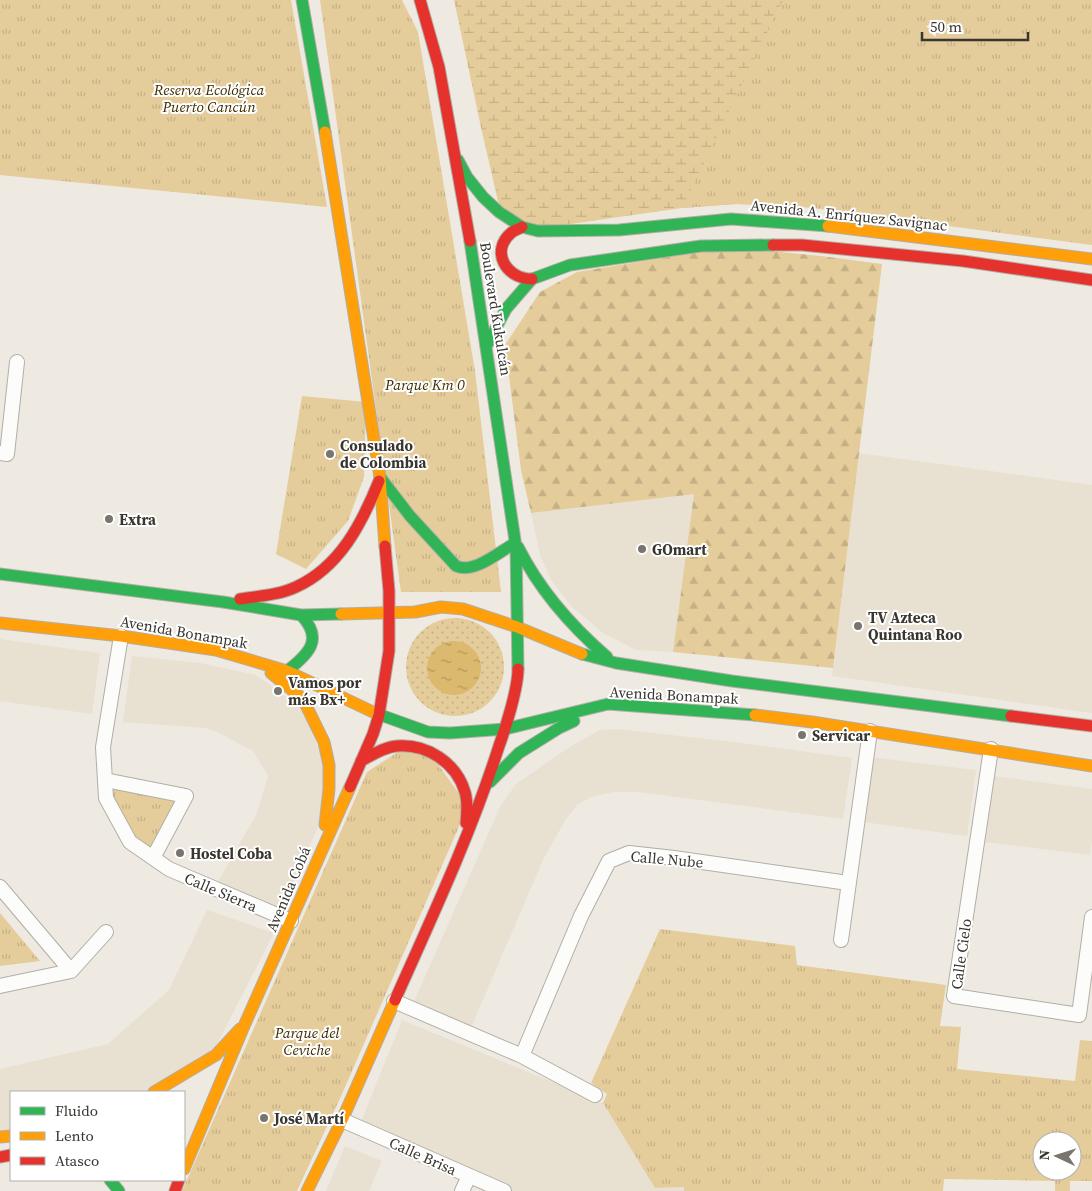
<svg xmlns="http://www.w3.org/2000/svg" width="1092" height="1191" font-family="'Source Serif 4',serif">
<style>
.built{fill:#e8e0d0}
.grass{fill:url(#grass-dots)}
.forest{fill:url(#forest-firs)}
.wetland{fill:url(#wetland-marsh)}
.park{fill:url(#park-tufts);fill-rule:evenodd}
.water{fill:url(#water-ripples)}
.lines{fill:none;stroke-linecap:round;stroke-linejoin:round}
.street-casing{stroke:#b2aea7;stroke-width:16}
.fast-casing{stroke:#b2aea7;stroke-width:13}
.slow-casing{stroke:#b2aea7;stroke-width:13}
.jam-casing{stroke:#b2aea7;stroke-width:13}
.street{stroke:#fcfcfa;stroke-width:14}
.fast{stroke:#30b455;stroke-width:11}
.slow{stroke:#ff9f0a;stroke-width:11}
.jam{stroke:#e5322d;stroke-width:11}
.poi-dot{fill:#78756e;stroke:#fff;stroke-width:2}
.labels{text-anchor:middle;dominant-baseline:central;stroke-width:4;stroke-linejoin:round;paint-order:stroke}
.park-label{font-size:15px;font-style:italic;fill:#3f2c00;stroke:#fff}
.street-label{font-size:15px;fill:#393630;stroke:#fff}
.poi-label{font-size:15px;font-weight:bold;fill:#393630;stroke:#fff;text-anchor:start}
</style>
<defs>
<pattern id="grass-dots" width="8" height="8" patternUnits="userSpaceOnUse" patternTransform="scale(1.25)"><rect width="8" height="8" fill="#e5cc9b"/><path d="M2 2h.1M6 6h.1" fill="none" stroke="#c5b086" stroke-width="1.8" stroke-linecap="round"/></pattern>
<pattern id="forest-firs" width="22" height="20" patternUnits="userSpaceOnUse" patternTransform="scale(1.25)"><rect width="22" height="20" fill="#e5cc9b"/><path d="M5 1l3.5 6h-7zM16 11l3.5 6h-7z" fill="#c5b086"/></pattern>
<pattern id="wetland-marsh" width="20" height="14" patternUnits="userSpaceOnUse" patternTransform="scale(1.25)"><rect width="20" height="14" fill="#e5cc9b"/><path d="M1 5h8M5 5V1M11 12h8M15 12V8" fill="none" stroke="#c5b086"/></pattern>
<pattern id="park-tufts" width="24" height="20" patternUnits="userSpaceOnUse" patternTransform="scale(1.25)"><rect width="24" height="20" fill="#e5cc9b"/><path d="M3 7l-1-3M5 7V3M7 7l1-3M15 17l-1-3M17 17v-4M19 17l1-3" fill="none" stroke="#c5b086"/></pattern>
<pattern id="water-ripples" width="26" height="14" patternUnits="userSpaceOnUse" patternTransform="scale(1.25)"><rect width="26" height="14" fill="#dbb96e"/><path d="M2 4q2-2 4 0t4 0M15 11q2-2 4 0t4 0" fill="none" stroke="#b3975b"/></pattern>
</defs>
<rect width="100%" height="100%" fill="#eeeae1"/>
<path class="built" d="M859,453l233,32v228l-260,-37z
M694,493l-21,159 -37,-2 -33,-17 -32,-27 -20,-26 -11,-25 -9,-42z
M0,639l100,14 -8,61 -92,-13z
M132,656l68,7 56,12 47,34 22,56 -6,59 -37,88 -65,-29 40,-70 11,-37 -15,-25 -34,-18 -13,-5 -83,-6z
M617,729l117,13 118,16 -9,61 -205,-27h-24l-23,5 -14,8 -11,14 -23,41 -73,170 -58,-24 89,-201 15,-21 55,-38 29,-16z
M870,757l106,13 -9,66 -104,-14z
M993,776l99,13v51l-2,15 -105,-13z
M207,910l67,23 -60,117 -69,42h-134v38l-11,2v-63l108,-25 61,-54z
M402,1020l201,83 52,85 29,-1v4h-175l-151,-62z
M345,1146l37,15 -13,30h-43z"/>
<path class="grass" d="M406 667a49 49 0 1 1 98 0a49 49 0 1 1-98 0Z"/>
<path class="forest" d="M729,247l92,9 61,8 -49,404 -160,-16 21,-158 -163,19 -10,-43 -16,-125 35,-53 37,-20z"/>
<path class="wetland" d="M454,0h638l-64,236 -210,-28 -82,-4 -54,4 -146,21 -35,-15 -19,-82z"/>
<path class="park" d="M0,0h291l36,207 -327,-32z
M320,0h82l16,32 57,339 26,221h-100z
M783,0h309v245l-301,-40 -55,-1 -54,4z
M302,396l64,6 -2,75 -16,44 -42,48 -30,-15z
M401,750l31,6 36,50 -126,288 -45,97h-115l185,-419z
M108,785l72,14 -31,50 -17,-9 -22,-42z
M0,913l40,48 -40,5z
M660,929l135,17 2,19 149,20 -6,41 21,1 -4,42 118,12 5,-41 12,1v140h-22v10h-15v-10l-111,-2 -1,12h-259v-4l-29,1 -52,-85 4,-9 -16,-11zM1042,1141h30v30h-30z"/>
<path class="water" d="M427 668a27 27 0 1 1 54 0a27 27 0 1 1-54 0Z"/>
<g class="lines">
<g class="street-casing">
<path id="street" d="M0,453l7,1 10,-92
M121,636l-18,111 3,51 24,44 39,27 122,52
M991,749l-37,247 125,19 13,-98
M105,780l81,16 -33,62
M0,887l71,84
M841,940l29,-209
M0,986l71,-15 35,-39
M394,1001l128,55 73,39
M522,1056l59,-140 28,-55 20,-8 45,5 174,25
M342,1120l162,71
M462,1191l7,-15"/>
</g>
<g class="fast-casing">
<path id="fast" d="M302,0l23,132
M458,160l9,17 16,20 16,15 23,15 16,4 81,-1 112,-11 97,7
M470,241l46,306 2,122
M487,345l19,-36 26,-30 38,-14 131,-19 72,-1
M380,477l30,39 46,50c18,8 43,-14 59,-23
M518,547c22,44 52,78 89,110
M0,574l223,28 78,13 40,-1
M582,654l34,9 116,18 279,35
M287,671c22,-17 37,-32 14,-56
M375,713l53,19 22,1 55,-4 103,-25 147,11
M490,782l29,-29 40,-25 15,-7
M110,1180l9,11"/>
</g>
<g class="slow-casing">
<path id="slow" d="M325,132l55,345 5,69
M828,226l264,33
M341,614l74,-2 26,-5 22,2 54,18 65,27
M0,623l121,13 95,14 71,21 88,42
M271,673l32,26 21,43 5,23v24l-4,36
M755,715l57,7 280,44
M154,1092l62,-37 24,-26
M0,1137l11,-1
M184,1169l60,-143 106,-239
M307,1191l35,-71 53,-120"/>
</g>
<g class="jam-casing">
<path id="jam" d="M420,0l19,67 31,174
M522,227c-3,2 -8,3 -11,6 -21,18 -5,46 21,46
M773,245h29l161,16 129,19
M240,599c19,-3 39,-4 56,-12 44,-20 66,-64 83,-106
M1011,716l81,10
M361,761c11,-6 23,-14 36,-15 30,-2 59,16 68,46 3,10 2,21 1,31
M350,787l23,-53 6,-19 10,-64v-60l-4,-45
M395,1000c37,-83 76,-166 104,-254 7,-19 19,-58 19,-77
M0,1157l11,-2
M175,1191l4,-11"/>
</g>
<use href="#street" class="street"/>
<use href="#fast" class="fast"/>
<use href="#slow" class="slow"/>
<use href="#jam" class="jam"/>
</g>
<g class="poi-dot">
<circle cx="330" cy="454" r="5"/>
<circle cx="109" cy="519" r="5"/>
<circle cx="642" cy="549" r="5"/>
<circle cx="858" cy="626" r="5"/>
<circle cx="278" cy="691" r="5"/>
<circle cx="802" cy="735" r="5"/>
<circle cx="180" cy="853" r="5"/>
<circle cx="264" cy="1118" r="5"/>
</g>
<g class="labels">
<g class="park-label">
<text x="209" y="89">Reserva Ecológica<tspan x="209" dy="17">Puerto Cancún</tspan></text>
<text x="425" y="384">Parque Km 0</text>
<text x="307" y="1032">Parque del<tspan x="307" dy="17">Ceviche</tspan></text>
</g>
<g class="street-label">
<text transform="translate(849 215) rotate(6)">Avenida A. Enríquez Savignac</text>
<text transform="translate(496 309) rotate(81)">Boulevard Kukulcán</text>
<text transform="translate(184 632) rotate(10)">Avenida Bonampak</text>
<text transform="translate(674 695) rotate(3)">Avenida Bonampak</text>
<text transform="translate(667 859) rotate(5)">Calle Nube</text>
<text transform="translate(288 889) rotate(-67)">Avenida Cobá</text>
<text transform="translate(221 892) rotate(23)">Calle Sierra</text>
<text transform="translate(961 954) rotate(-82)">Calle Cielo</text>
<text transform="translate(423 1156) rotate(24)">Calle Brisa</text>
</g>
<g class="poi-label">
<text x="340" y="445">Consulado<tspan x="340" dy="17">de Colombia</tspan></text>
<text x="119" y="519">Extra</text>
<text x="652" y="549">GOmart</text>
<text x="868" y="617">TV Azteca<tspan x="868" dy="17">Quintana Roo</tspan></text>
<text x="288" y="682">Vamos por<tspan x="288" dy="17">más Bx+</tspan></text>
<text x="812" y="735">Servicar</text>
<text x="190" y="853">Hostel Coba</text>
<text x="274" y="1118">José Martí</text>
</g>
</g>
<rect x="10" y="1091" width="175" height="90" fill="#ffffff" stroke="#b0afac"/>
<rect x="20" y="1107" width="25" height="8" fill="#30b455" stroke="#b0afac"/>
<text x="55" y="1116" font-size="15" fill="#393630">Fluido</text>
<rect x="20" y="1132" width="25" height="8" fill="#ff9f0a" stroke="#b0afac"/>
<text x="55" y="1141" font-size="15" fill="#393630">Lento</text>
<rect x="20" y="1157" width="25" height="8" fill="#e5322d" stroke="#b0afac"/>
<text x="55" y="1166" font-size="15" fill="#393630">Atasco</text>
<g transform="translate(1057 1156) rotate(274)"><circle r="24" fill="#ffffff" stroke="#b0afac"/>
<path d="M0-4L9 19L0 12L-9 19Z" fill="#78756e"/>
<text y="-8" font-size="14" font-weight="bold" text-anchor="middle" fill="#393630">N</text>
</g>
<path d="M922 32v8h106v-8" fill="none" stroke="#393630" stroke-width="2.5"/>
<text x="930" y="32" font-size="15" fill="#393630" stroke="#ffffff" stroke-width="4" paint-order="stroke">50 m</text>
</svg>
